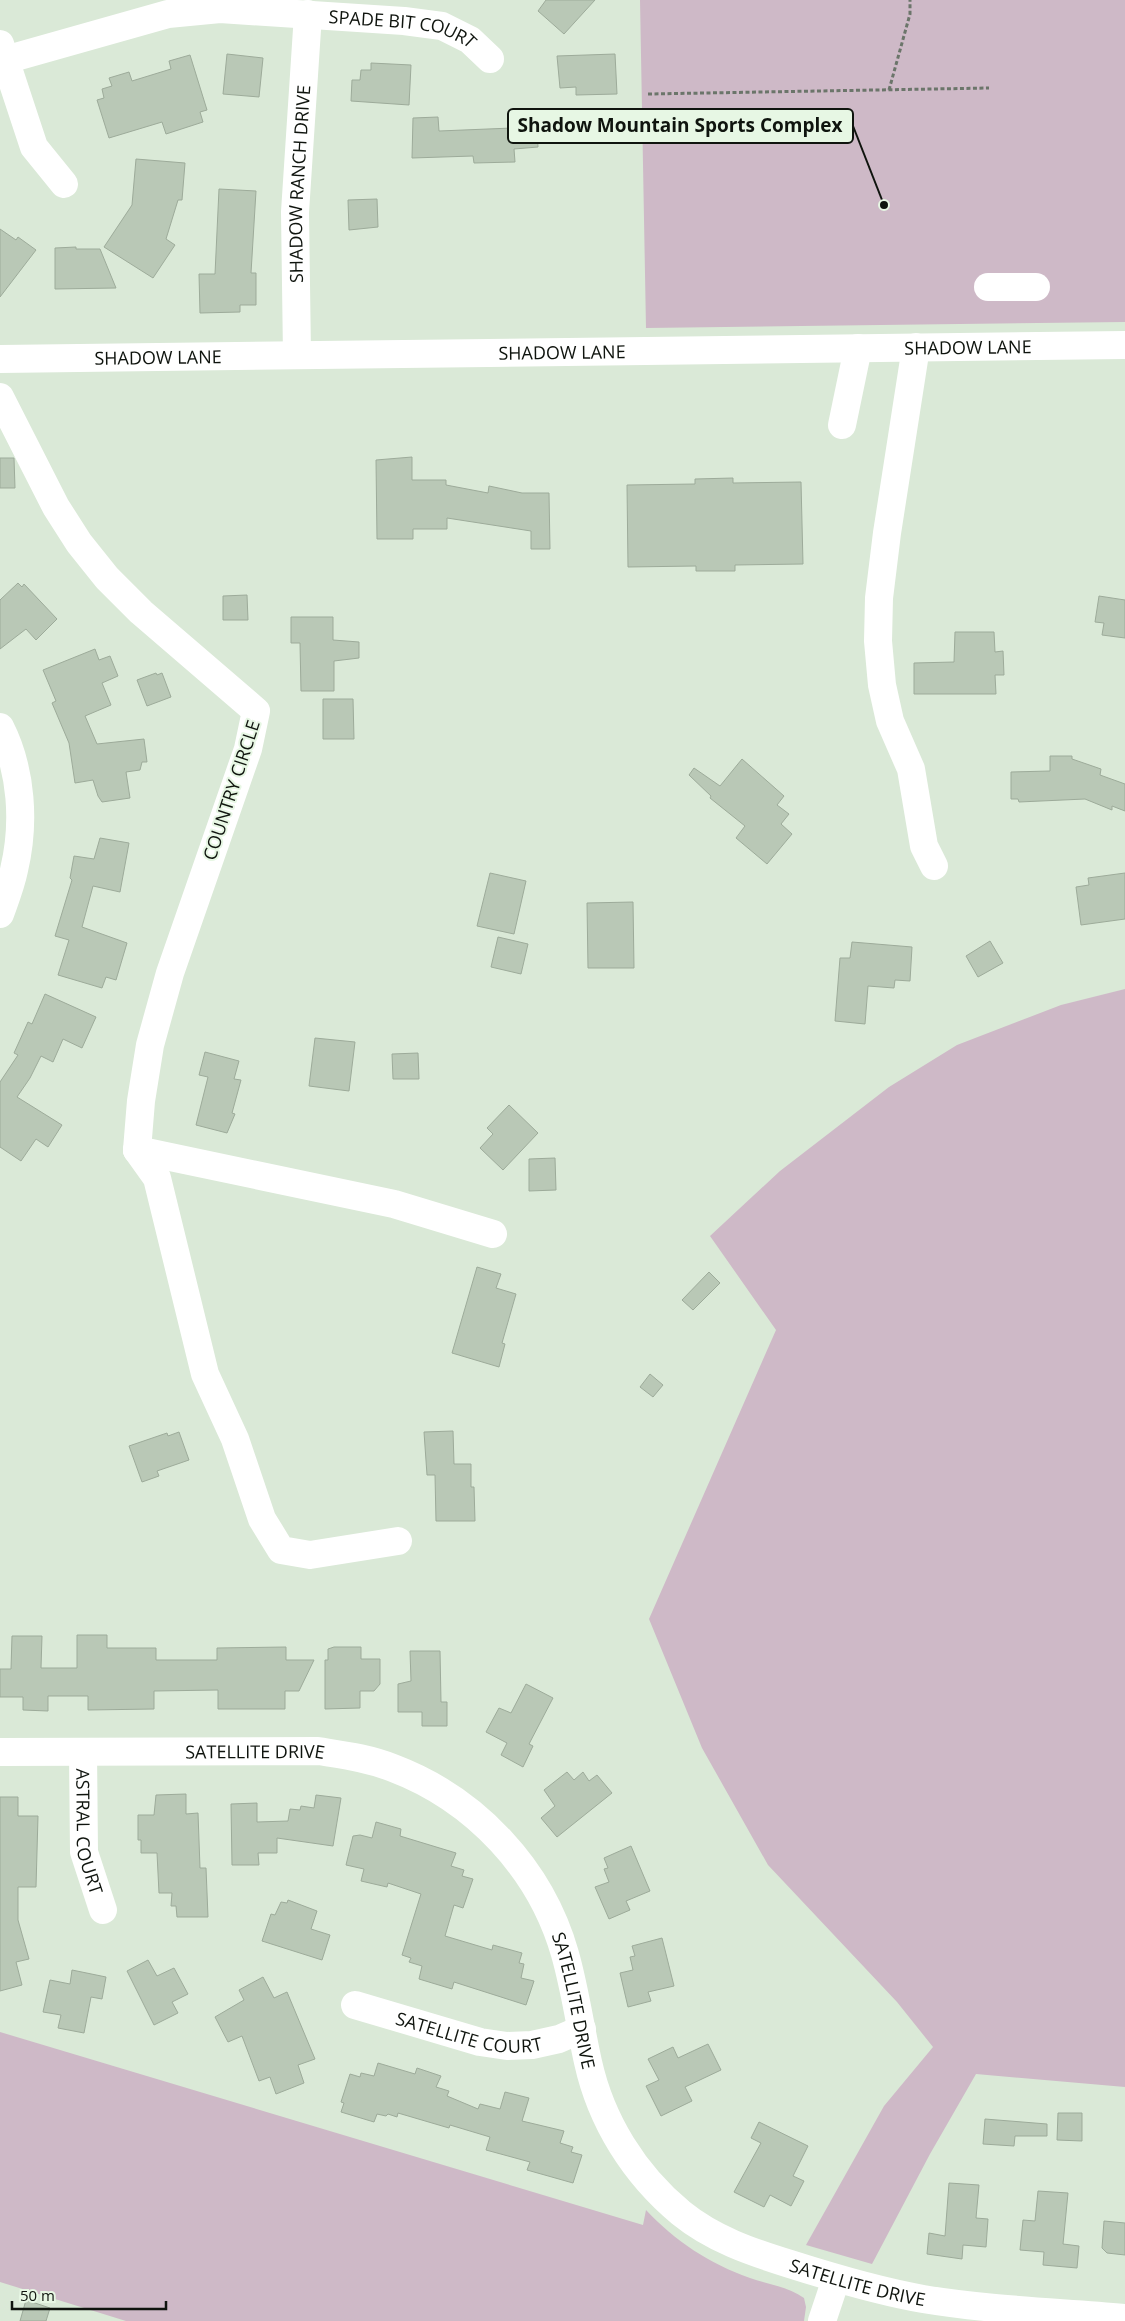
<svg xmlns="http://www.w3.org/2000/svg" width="1125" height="2321" font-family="'Open Sans',sans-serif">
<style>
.green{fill:#ceb9c7}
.building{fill:#b9c8b6;stroke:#9dab9a}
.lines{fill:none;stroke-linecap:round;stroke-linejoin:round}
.path{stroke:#6b756a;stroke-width:3;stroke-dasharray:4 2.5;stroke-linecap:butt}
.minor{stroke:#fff;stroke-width:28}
.labels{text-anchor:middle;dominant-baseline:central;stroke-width:4;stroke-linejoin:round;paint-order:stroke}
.street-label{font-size:18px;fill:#0f140e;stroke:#e7f7e4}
.leader{fill:none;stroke:#0f140e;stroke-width:2}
.callout-dot{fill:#0f140e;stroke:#e7f7e4;stroke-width:2}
.callout{fill:#e7f7e4;stroke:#0f140e;stroke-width:2}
.callout-label{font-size:19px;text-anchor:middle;font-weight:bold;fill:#0f140e}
</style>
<rect width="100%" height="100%" fill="#dae9d7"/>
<path class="green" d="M640,0h485v322l-479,6z
M1125,989v1098l-149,-13 -46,80 -58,110 -66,-19 78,-139 49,-59 -36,-45 -129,-137 -66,-117 -53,-129 127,-289 -66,-94 70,-65 109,-84 68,-42 104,-40z
M0,2032l643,193 3,-15c29,31 64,54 104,68 17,6 39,9 54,20l2,9 -2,14h-678l-126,-39z"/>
<path class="building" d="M546,0h49l-31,34 -26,-23z
M227,54l36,4 -4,39 -36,-3z
M615,54l2,40 -41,1v-8l-16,1 -3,-32z
M190,55l17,55 -7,2 3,10 -37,12 -4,-12 -53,16 -12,-38 7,-2 -2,-9 10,-3 -3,-8 20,-6 3,9 39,-12 -2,-8z
M371,63l40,2 -2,40 -58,-4 1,-21h8l1,-10h10z
M438,117l1,14 98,-4 1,20 -24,2 1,13 -41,1 -1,-7 -61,2 1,-40z
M136,159l49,4 -3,37h-4l-12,39 9,6 -22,33 -49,-31 28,-42z
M219,189l37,2 -5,82h5v32h-16v7l-40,1 -1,-39h16z
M377,199l1,28 -29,3 -1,-30z
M0,229l16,11 2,-3 18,13 -36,47z
M76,247v2h24l16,39 -61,1v-41z
M412,457v23h34v5l42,8 1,-7 33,7h27l1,56h-19v-18l-84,-13v11h-34v10h-36l-1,-79z
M0,458h14l1,30h-15z
M733,478v5l68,-1 2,82 -68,1v6h-39v-5l-68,1 -1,-82 68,-1v-5z
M18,583l4,4 2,-3 33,35 -21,21 -10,-11 -26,20v-49z
M247,595l1,25h-25v-24z
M1099,596l26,4v38l-23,-3 2,-12 -9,-1z
M291,617h42v23l26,2v16l-25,3v30h-33l-1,-48h-9z
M955,632h39l1,20 8,-1 1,24h-9l1,19h-82v-31l40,-1z
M95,649l4,11 11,-4 8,20 -16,7 9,22 -26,11 12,28 47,-5 3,23h-5l-2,8 -14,2 4,26 -28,4 -4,-6 -5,-16 -18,3 -6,-40 -17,-40 4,-2 -13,-31z
M156,673l1,2 5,-2 9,24 -24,9 -10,-26z
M323,699h30l1,40h-31z
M1050,756h22v3l29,10 -1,6 25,9v27l-13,-5v4l-27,-11 -66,3 -1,-3h-7v-27l39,-1z
M742,759l42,37 -7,9 12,9 -8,10 11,10 -25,30 -31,-26 9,-12 -35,-28 1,-2 -22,-21 5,-7 26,18z
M100,838l29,5 -9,49 -27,-6 -11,41 45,16 -11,37 -10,-3 -4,11 -44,-13 11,-35 -14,-4 17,-56 -2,-2 4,-22 20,3z
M490,873l36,8 -12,53 -37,-8z
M1125,873v46l-44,6 -5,-38 13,-2 -1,-7z
M633,902l1,66h-46l-1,-65z
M498,937l30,7 -7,30 -30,-7z
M990,941l13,22 -25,14 -12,-21z
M852,942l60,5 -2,34 -15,-1 -1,8 -26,-2 -3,38 -30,-3 5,-63h10z
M45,994l51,23 -14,31 -19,-9 -10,23 -12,-6 -11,22 -13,19 45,28 -14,22 -12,-8 -15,22 -21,-14v-65l18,-27 -4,-2 14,-31 4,2z
M315,1038l40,4 -6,49 -40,-5z
M205,1052l34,9 -5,18 7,1 -9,33 3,1 -8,19 -31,-8 12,-48 -9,-2z
M418,1053l1,26h-26l-1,-25z
M509,1105l29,28 -35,37 -23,-22 13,-14 -6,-6z
M555,1158l1,32 -27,1v-32z
M477,1267l24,7 -5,14 20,6 -14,49 3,1 -6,23 -47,-14z
M709,1272l11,11 -27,27 -11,-10z
M650,1374l13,11 -10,12 -13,-10z
M453,1431l1,33h17v23h3l1,34h-39l-1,-46h-8l-3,-43z
M179,1432l10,28 -32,11 2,5 -17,6 -13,-36 38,-13 1,3z
M77,1635h30v13h49v12h61v-12l69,-1v13h28l-15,31h-14v18h-67v-19l-64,1v18l-66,1v-14h-40v15l-25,-1v-13h-23v-28h11l1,-33h30l-1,32h36z
M334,1647h27v12h19v25l-6,7h-14v17l-35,1v-49h3v-11z
M410,1651h30l1,51h6v24h-25v-14h-24v-28l13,-3z
M526,1684l27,14 -24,46 4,2 -10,21 -22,-12 6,-12 -21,-11 13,-24 12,5z
M567,1772l7,8 9,-8 6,9 8,-6 15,18 -55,44 -16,-19 14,-12 -11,-16z
M186,1794v20l12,-1 2,55h6l2,49h-31l-1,-11h-5l1,-13h-13l-2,-40h-16v-13h-3v-25h16l2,-20z
M316,1795l25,3 -8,48 -56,-8v15h-19l1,12h-27l-1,-61 26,-1v19l31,-1 2,-12 10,1 1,-4 13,2z
M0,1797h18v19h20l-2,71h-18v33l11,39 -13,3 6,23 -22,6z
M376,1822l25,7 -1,7 56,17 -5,13 13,4 -2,6 11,3 -10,29 -9,-3 -9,31 47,14 1,-5 29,8 -3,10 5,1 -3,14 13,3 -8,24 -72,-23 -2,7 -33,-10 3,-13 -13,-4 2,-4 -9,-3 19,-61 -33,-11 -1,4 -26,-6 3,-12 -18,-4 7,-29 7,-1 12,3z
M631,1846l19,45 -24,10 4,9 -21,9 -14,-32 14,-5 -5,-13 4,-1 -4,-10z
M288,1900l29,11 -6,18 19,6 -8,25 -60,-19 9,-27 4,1 6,-13 6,1z
M662,1938l12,48 -26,6 3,9 -23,6 -8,-34 13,-3 -3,-13 5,-1 -3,-10z
M148,1960l9,16 17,-8 14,26 -16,8 6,11 -24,12 -27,-54z
M72,1970l34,7 -4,22 -11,-2 -7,36 -26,-5 3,-13 -18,-3 7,-32 20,4z
M263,1977l11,21 13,-6 28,67 -17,6 6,18 -28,11 -6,-17 -11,4 -17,-45 -14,6 -13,-25 29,-17 -5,-10z
M708,2044l13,26 -36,17 7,14 -31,15 -15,-30 13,-6 -11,-21 25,-12 5,11z
M378,2063l37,11 2,-6 24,8 -5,11 13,4 -2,5 31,13 2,-5 20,5 5,-17 24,6 -7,23 42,10 -4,12 13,4 -2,5 11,3 -9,28 -46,-13 3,-8 -44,-12 4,-13 -40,-12 -1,3 -51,-15 -1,4 -9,-3 -2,2 -9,-2 -3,8 -33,-10 3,-9 -3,-1 9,-28 10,3 1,-4 13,3z
M1058,2113h24v28l-25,-1z
M985,2119l62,5v12h-32l-1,10 -31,-2z
M759,2122l49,24 -15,30 11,5 -13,25 -21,-11 -6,12 -30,-15 27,-49 -10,-5z
M949,2183l30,2 -3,33 12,1 -2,28 -23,-2 -1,14 -35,-5 2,-21 16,3z
M1038,2191l30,2 -5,51 16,2 -2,22 -34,-3 1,-13 -24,-2 3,-30 12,1z
M1104,2221l21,2v32l-18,-2 -5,-5z
M26,2300l24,8 -4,13h-26z"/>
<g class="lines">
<path class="path" d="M889,90l21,-76v-14
M648,94l341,-6"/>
<g class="minor">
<path d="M0,44l34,103 30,37"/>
<path id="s1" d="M5,60l163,-46 52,-5 184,12 38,5 28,14 20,19"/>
<path d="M988,287h48"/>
<path d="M916,347l-29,186 -8,65 -1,43 4,44 8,36 21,48 13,77 10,20"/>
<path id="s2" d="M297,355l-2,-143 13,-198"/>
<path id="s3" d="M0,359l1125,-14"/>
<path d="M0,397l56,110 23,36 28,35 34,34 115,99 -8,38 -78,224 -20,72 -9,56 -4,49"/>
<path d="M842,425l16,-77"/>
<path d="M0,727c22,43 25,97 14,143 -3,15 -9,30 -14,44"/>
<path d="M137,1150l20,28 48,196 30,65 27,80 19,31 29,5 88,-14"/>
<path d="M137,1150l257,54 99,30"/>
<path id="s4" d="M0,1752l318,-1c25,4 50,7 75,17 82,31 148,101 172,186 10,35 15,72 23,108 13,59 46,112 93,151 32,26 70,39 109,51 44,14 87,27 133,35 66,11 135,13 202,19"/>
<path id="s5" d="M83,1752l1,100 19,58"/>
<path id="s6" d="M355,2005l125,37 27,4 25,-1 27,-6 23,-10"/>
<path d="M822,2321l14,-42"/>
</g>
</g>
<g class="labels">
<g class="street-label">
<text stroke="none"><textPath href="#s1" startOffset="406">SPADE BIT COURT</textPath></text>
<text stroke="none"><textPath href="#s2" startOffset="171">SHADOW RANCH DRIVE</textPath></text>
<text stroke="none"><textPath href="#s3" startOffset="968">SHADOW LANE</textPath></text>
<text stroke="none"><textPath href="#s3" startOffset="562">SHADOW LANE</textPath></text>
<text stroke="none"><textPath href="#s3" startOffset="158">SHADOW LANE</textPath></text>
<text transform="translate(231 790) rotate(-72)">COUNTRY CIRCLE</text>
<text stroke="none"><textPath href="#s4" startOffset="255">SATELLITE DRIVE</textPath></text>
<text stroke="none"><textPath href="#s5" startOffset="80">ASTRAL COURT</textPath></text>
<text stroke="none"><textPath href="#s4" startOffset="705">SATELLITE DRIVE</textPath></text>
<text stroke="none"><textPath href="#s6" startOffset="118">SATELLITE COURT</textPath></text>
<text stroke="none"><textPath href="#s4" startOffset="1140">SATELLITE DRIVE</textPath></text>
</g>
</g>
<path class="leader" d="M884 205L853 126"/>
<circle class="callout-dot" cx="884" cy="205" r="5"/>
<rect class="callout" x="508" y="109" width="345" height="34" rx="5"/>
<g class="callout-label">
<text x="680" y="132">Shadow Mountain Sports Complex</text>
</g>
<path d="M12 2301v8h154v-8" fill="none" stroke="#0f140e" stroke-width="2.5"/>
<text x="20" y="2301" font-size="15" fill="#0f140e" stroke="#e7f7e4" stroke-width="4" paint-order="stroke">50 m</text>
</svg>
